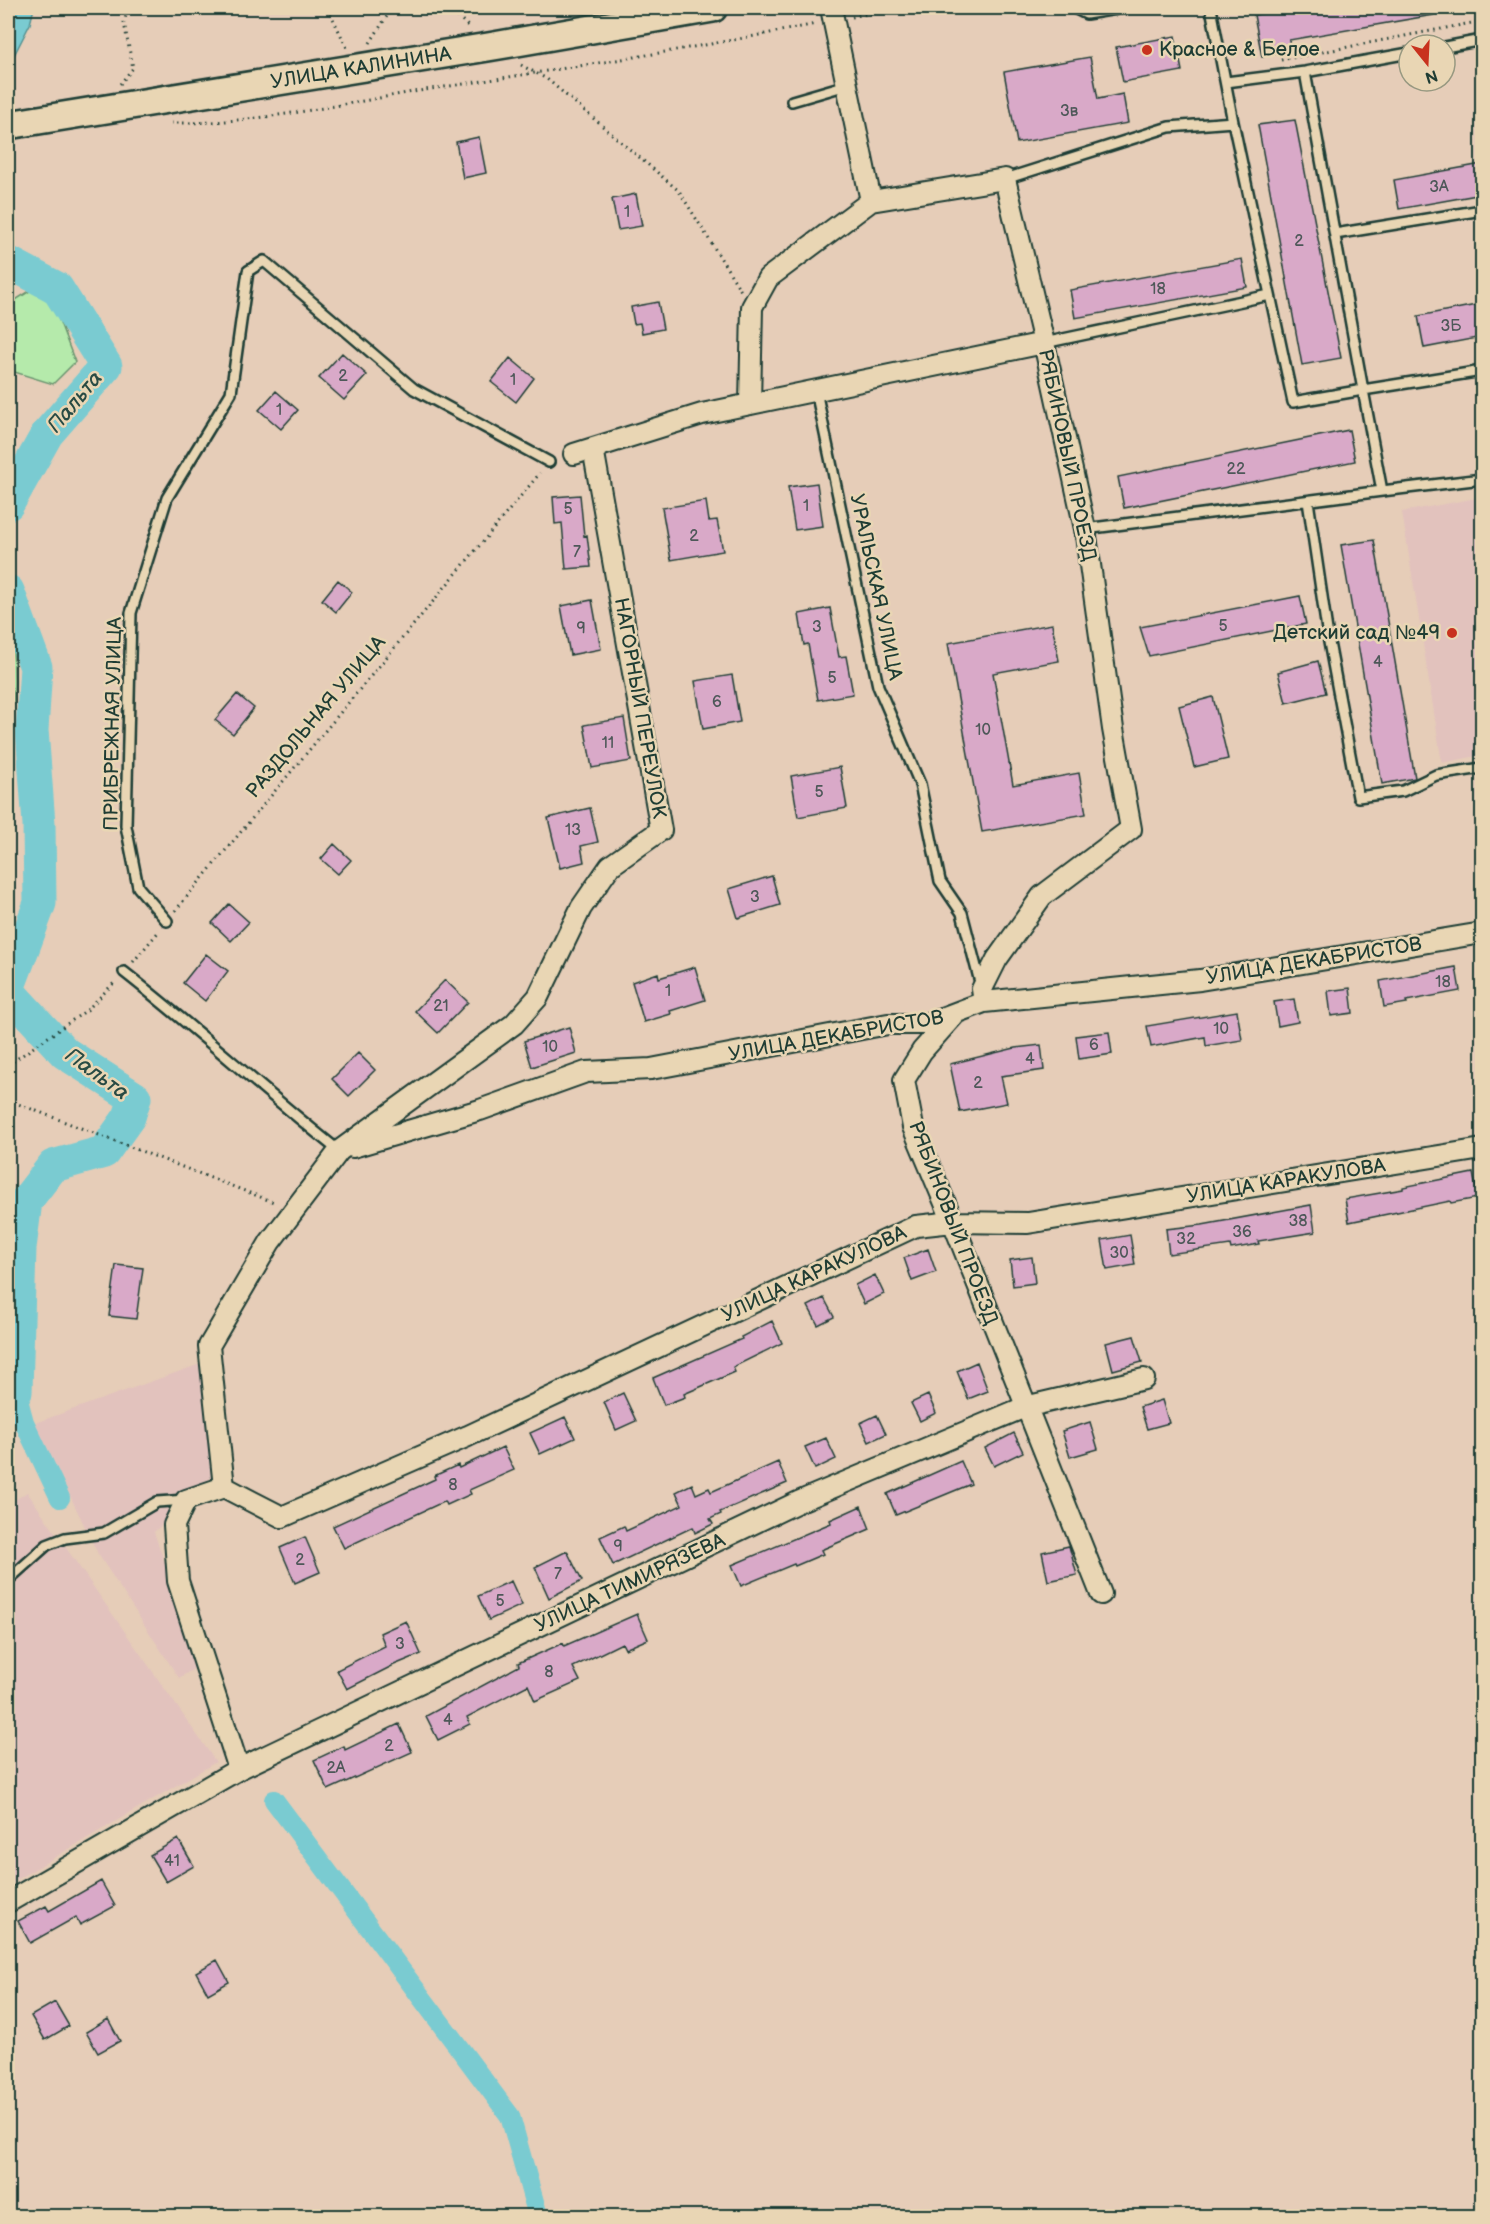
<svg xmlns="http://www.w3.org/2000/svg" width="1490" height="2224" font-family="'Balsamiq Sans',sans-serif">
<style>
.built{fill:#e2c2bd}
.green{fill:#b5eaab;stroke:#6a9470;stroke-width:1.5}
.water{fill:#7acbd1;stroke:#569292;stroke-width:1.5}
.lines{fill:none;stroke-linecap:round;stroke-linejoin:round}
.canal{stroke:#7acbd1;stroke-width:20}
.river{stroke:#7acbd1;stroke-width:33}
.building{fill:#d9a9c8;stroke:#1f3d34;stroke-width:1.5}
.lane-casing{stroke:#1f3d34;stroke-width:14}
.street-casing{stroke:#1f3d34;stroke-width:24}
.secondary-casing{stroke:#1f3d34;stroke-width:32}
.path{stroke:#1f3d34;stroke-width:3;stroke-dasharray:1.5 4.5;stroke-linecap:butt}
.lane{stroke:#e9d6b4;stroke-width:9}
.street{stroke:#e9d6b4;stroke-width:20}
.secondary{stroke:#e9d6b4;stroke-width:27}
.poi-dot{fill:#c8321e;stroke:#e9d6b4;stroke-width:2}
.labels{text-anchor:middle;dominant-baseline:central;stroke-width:5;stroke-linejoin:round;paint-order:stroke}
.number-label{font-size:16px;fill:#4e5859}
.poi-label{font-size:20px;fill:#1f3d34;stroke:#e9d6b4;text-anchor:start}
.street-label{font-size:20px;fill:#1f3d34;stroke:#e9d6b4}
.water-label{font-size:21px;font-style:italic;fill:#284b44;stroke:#e9d6b4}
</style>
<rect width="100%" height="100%" fill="#e6cdb8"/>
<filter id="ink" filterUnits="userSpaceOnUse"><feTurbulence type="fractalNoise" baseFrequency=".0167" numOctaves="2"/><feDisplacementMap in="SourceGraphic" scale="12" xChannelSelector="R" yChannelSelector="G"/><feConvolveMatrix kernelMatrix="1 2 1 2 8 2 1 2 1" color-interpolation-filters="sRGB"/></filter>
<g filter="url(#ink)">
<path class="built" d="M1482,497v258l-40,8 -40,-251z
M203,1363l14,109 -63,60 46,133 -21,13 -81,-124 -63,-131z
M27,1492l189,270 -208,123v-380z"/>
<path class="green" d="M36,287l10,1 9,5 1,19 19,50 -22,22 -45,-14v-74l6,5z
M8,622c9,33 8,87 0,120z"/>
<path class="water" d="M8,8h26l-4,16 -22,43z"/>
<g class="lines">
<path class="canal" d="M16,1392l8,30 36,76
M274,1800l236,316 28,100"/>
<path class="river" d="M8,262l49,26 49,78 -59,68 -39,70
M8,591l28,76 -4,63 7,94 1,79 -32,86
M8,991l57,62 70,45 -6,19 -25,35 -51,14 -27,35 -6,47 -4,144 -8,14"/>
</g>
<path class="building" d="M1297,8h136v7l-144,25 1,10 -28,7 -8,-42z
M1175,36l7,35 -59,11 -7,-35z
M1090,57l8,42 25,-5 5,29 -111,20 -13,-71z
M1295,120l46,238 -39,7 -44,-240z
M479,137l7,36 -23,5 -7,-36z
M1482,164v30l-83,15 -5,-29z
M636,194l6,32 -24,4 -6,-31z
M1242,259l5,28 -172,31 -5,-28z
M658,302l5,27 -21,4 -2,-10 -6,1 -3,-17z
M1482,304v33l-58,11 -6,-32z
M342,353l25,22 -23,25 -25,-22z
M510,358l24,20 -18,24 -25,-20z
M276,391l22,19 -17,19 -22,-19z
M1349,430l6,31 -231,47 -6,-31z
M817,483l6,43 -28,4 -7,-43z
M580,495l4,41 3,-1 4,32 -25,2 -4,-46 -7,1 -2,-27z
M706,501l3,20 8,-1 6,31 -52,9 -9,-52z
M1374,540l41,238 -33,6 -41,-239z
M338,580l14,12 -16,20 -14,-12z
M1300,596l6,28 -157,32 -9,-29z
M592,600l9,49 -31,6 -9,-49z
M830,608l9,49 7,-1 7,38 -35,6 -10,-56 -4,1 -5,-31z
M1052,624l7,37 -66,12 20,112 66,-12 7,41 -104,18 -34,-189z
M1318,661l8,32 -40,10 -8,-31z
M732,675l8,47 -37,7 -8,-48z
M237,694l17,14 -21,26 -18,-14z
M1213,697l15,62 -34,8 -15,-61z
M624,718l7,43 -39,7 -8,-43z
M840,767l7,41 -49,9 -7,-41z
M590,808l8,34 -17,4 3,16 -24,6 -12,-50z
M334,844l17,16 -13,14 -17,-15z
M772,876l8,29 -42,13 -9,-29z
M229,904l20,18 -18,19 -19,-18z
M206,954l22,17 -23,30 -22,-18z
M695,967l10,33 -35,11 1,3 -27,8 -12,-40 26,-9 1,5z
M1456,967l4,24 -54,10 1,2 -23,4 -4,-26z
M445,980l23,22 -30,31 -23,-22z
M1350,988l3,25 -22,3 -3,-25z
M1294,999l4,23 -20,4 -4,-24z
M1237,1011l5,29 -36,6 -1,-9 -54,10 -4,-21z
M569,1027l7,26 -44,14 -8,-26z
M1109,1032l3,22 -33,5 -3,-23z
M1041,1045l3,25 -43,6 6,27 -47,9 -10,-48 65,-16z
M358,1053l17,17 -26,26 -17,-17z
M1473,1173l5,25 -27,5 -1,-2 -101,21 -4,-23 58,-10v-2z
M1311,1205l4,27 -57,9 1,3 -28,5 -1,-4 -61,9 -3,-25 36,-4z
M1130,1235l5,30 -28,5 -5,-30z
M928,1249l8,23 -24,9 -8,-23z
M1032,1257l3,26 -22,3 -3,-26z
M116,1265l27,3 -7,51 -27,-3z
M875,1275l9,19 -20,10 -9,-19z
M824,1298l10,19 -16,8 -10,-19z
M772,1321l10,22 -49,24 2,5 -51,22 1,3 -21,8 -11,-27 89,-39 -1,-2z
M1134,1336l8,26 -29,8 -7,-27z
M977,1362l11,29 -20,8 -11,-28z
M623,1393l13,28 -20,9 -12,-28z
M928,1395l8,18 -16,8 -9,-18z
M1162,1400l7,23 -22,6 -7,-22z
M877,1415l9,19 -17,8 -9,-19z
M565,1417l10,21 -35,16 -10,-21z
M1090,1422l8,27 -28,8 -8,-26z
M1014,1433l9,19 -29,14 -9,-18z
M826,1438l10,21 -21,10 -10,-22z
M503,1447l11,23 -45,20 2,4 -24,11 -2,-4 -101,47 -11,-22 102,-47 -1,-3 24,-11 1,3z
M961,1461l10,23 -75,31 -9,-21z
M778,1462l9,21 -67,29 1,2 -11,5 3,5 -18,9 -2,-6 -80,38 -13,-28 24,-11 2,5 56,-26 -6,-13 16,-8 4,10 13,-6 2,4z
M861,1506l9,23 -49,21 2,4 -28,12 -1,-2 -53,22 -9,-21 99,-42 -1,-3z
M305,1537l15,35 -25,11 -15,-35z
M1069,1546l8,29 -29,6 -6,-29z
M567,1551l15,30 -33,17 -14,-31z
M511,1581l11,24 -33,15 -11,-24z
M637,1614l11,25 -23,10 -3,-6 -49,24 7,14 -45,20 -7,-16 -61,32 3,7 -32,16 -12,-24 93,-50 -1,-3 45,-20 1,3z
M406,1621l15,33 -27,11 -47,24 -10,-19 48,-24 -5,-13z
M399,1724l13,28 -84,38 -14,-30 30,-14 1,4z
M178,1839l16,27 -28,16 -16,-27z
M101,1881l14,25 -35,19 -4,-8 -46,26 -12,-22 28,-15 3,5z
M217,1960l12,22 -21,12 -12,-22z
M55,2002l14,24 -24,14 -14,-24z
M108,2019l12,22 -22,12 -12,-21z"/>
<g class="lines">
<g class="lane-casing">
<path id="lane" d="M1074,8l12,6 37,-6
M1445,47l37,-7
M1305,72l58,318 119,-19
M1226,82l79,-10 104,-19
M792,101l55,-16
M1005,179l164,-52 64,-5
M1335,234l147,-24
M1044,343l226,-48
M816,391l62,295 42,98 20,97 22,32 19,73
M1382,491l100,-12
M1308,501l20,136 30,160 45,-6 33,-16 46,-7
M1085,529l297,-38 -19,-101 -70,12 -60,-280 -22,-114
M167,921l-29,-34 -12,-61 5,-213 36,-115 64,-105 17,-122 16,-10 150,128 135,73
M124,972c74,58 142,121 215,179
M8,1580l39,-35 18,-7 39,-5 53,-31 29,-2"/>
</g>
<g class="street-casing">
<path id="street" d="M831,8l40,193 134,-22 39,164 41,186 28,200 18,100 -89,67 -45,63 -15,30 2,13
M750,404l2,-97 16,-29 103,-77
M574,454l128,-40 342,-71
M954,1015l-32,36 -18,29 9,47 40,95 148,372
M353,1147l127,-37 106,-38 65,-3 237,-45h38l58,-22 216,-22 282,-47
M224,1487l58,30 186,-81 448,-210 37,-4 75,1 454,-74
M239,1769l-61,-188 -4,-56 12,-25 38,-13 -15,-141 61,-104 69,-91 175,-127 24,-27 43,-89 29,-42 51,-36 -68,-382
M8,1902l231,-133 559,-267 227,-95 119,-28"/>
</g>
<g class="secondary-casing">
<path id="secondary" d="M8,125l480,-78 225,-39"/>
</g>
<path class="path" d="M328,8l19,40
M449,8l21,20
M852,17l45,-9
M370,43l22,-35
M1281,60l201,-39
M521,65l26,14 132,112 62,100
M120,84l13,-16 -9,-45 4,-15
M171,123c87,1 174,-20 260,-34 129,-20 257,-39 385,-65
M175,911l365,-438
M133,962l27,-32
M8,1065l79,-55 28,-28
M8,1100l268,103"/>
<use href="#lane" class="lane"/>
<use href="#street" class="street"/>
<use href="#secondary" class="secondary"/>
</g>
</g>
<g class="poi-dot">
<circle cx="1147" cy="50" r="6"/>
<circle cx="1452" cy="633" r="6"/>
</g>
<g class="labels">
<g class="number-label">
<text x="1069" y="111">3в</text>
<text x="1439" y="187">3А</text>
<text x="627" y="212">1</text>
<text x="1299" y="241">2</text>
<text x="1158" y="289">18</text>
<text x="1451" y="326">3Б</text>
<text x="343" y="376">2</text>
<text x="513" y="380">1</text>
<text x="279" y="410">1</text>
<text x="1236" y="469">22</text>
<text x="806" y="506">1</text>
<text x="568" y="509">5</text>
<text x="694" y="536">2</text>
<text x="577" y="552">7</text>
<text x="1223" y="626">5</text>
<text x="817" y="627">3</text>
<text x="581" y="628">9</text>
<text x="1378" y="662">4</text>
<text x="832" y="678">5</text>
<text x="717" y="702">6</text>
<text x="983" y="730">10</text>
<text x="608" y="743">11</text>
<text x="819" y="792">5</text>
<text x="573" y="830">13</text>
<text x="755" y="897">3</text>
<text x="1443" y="982">18</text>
<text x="668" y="991">1</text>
<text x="441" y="1006">21</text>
<text x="1221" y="1029">10</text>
<text x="1094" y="1045">6</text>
<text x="550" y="1047">10</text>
<text x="1030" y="1059">4</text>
<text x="978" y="1083">2</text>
<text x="1298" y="1221">38</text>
<text x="1242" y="1232">36</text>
<text x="1186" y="1239">32</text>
<text x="1119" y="1253">30</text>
<text x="453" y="1485">8</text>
<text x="618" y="1546">9</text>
<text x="300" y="1560">2</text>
<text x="558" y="1574">7</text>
<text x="500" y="1601">5</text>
<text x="400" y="1644">3</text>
<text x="549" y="1672">8</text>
<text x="448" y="1720">4</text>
<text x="389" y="1746">2</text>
<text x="336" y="1768">2А</text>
<text x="172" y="1861">41</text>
</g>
<g class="poi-label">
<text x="1159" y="50">Красное &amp; Белое</text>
<text x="1440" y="633" text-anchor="end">Детский сад №49</text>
</g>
<g class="street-label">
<text transform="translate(361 68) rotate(-9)">УЛИЦА КАЛИНИНА</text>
<text transform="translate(1067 455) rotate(78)">РЯБИНОВЫЙ ПРОЕЗД</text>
<text transform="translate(876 587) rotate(78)">УРАЛЬСКАЯ УЛИЦА</text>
<text transform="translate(640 708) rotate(80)">НАГОРНЫЙ ПЕРЕУЛОК</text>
<text transform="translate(316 717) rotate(-50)">РАЗДОЛЬНАЯ УЛИЦА</text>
<text transform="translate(113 724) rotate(-89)">ПРИБРЕЖНАЯ УЛИЦА</text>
<text transform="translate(1314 961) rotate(-9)">УЛИЦА ДЕКАБРИСТОВ</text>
<text transform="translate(836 1036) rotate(-10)">УЛИЦА ДЕКАБРИСТОВ</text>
<text transform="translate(1286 1181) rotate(-9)">УЛИЦА КАРАКУЛОВА</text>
<text transform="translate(953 1223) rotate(69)">РЯБИНОВЫЙ ПРОЕЗД</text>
<text transform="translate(814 1274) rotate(-25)">УЛИЦА КАРАКУЛОВА</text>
<text transform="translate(630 1583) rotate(-25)">УЛИЦА ТИМИРЯЗЕВА</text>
</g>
<g class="water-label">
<text transform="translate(75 402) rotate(-50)">Пальта</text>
<text transform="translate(97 1074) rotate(36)">Пальта</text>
</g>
</g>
<rect width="1490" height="2224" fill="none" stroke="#e9d6b4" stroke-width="30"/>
<rect x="15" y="15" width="1460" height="2194" fill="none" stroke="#1f3d34" stroke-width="2" filter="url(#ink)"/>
<g transform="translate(1427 63) rotate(162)"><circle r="28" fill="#e9d6b4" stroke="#989981" stroke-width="1.5"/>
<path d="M0-4.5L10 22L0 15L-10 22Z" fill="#c8321e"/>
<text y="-9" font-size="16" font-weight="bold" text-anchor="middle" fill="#1f3d34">N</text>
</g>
</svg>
